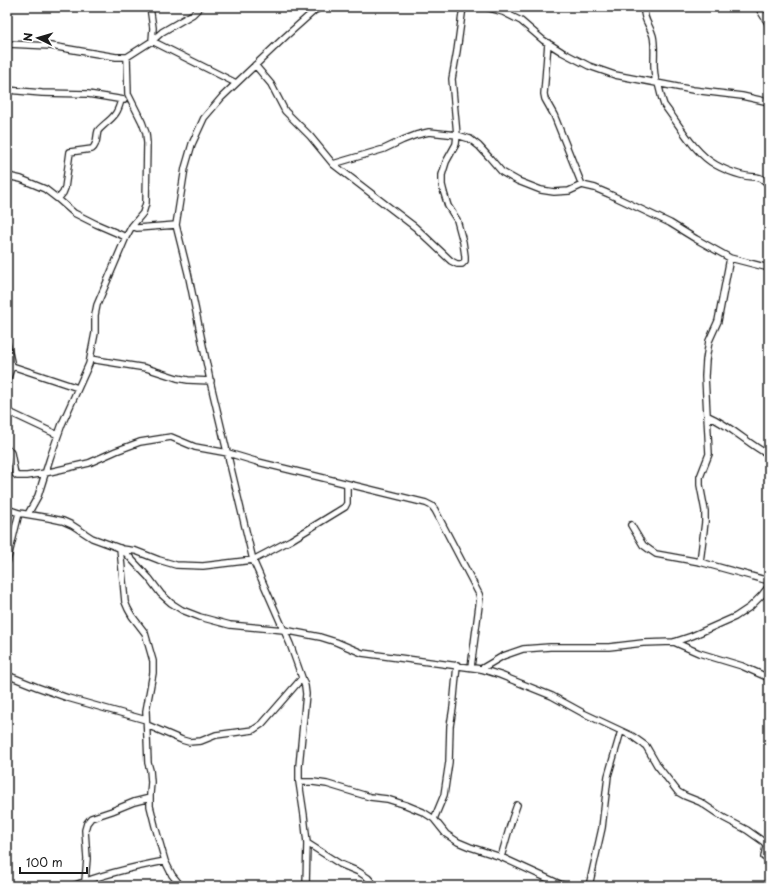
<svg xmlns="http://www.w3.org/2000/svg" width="776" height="893" font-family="'Playpen Sans',sans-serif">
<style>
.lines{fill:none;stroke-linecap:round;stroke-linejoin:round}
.minor-casing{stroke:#1c1c1c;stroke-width:8}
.minor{stroke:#fff;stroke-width:5.5}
</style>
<rect width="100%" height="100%" fill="#fff"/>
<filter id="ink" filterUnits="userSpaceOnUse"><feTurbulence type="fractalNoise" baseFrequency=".025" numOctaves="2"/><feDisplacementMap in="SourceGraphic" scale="8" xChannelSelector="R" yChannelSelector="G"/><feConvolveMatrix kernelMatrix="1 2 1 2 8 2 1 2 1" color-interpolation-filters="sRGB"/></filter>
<g filter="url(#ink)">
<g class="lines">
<g class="minor-casing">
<path id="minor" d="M200,7l-7,7 -31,18 -10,9 84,42
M486,7l17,5 18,9 22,19 19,12 27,14 26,9 78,15 49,6 27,6
M507,7l3,8
M644,7c-1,13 6,18 9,29 2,9 1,19 1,28 0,7 1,13 2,19
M758,7l11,18
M548,43l-4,51 1,5 9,16 28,70
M7,44l44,2 65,11h11l25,-16 1,-13 -3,-21
M127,57l1,37 14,28 4,11 1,10 -1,60 -3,10 -11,13
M255,65l16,19 14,27 25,25 23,28 48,37 34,26 36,34 6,3h5l3,-3v-5l-2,-14 -6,-22 -9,-14 -4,-13 -2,-8v-10l4,-13 10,-18 1,-9 -5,-56 5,-28 6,-44
M658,83l4,16 2,6c15,19 30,48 52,60 7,4 18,8 25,10 14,4 17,-2 28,10
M7,90l35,3 46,1 36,6
M333,164l51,-15 19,-9 13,-5 13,-3 28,3 13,4 9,7 10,11 13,15 16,9 23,9 13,2 15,-1 13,-6 13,3 14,6 61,29 26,16 34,19 39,10
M7,173l5,4 9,2 24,10 13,10 16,14 22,11 30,13
M58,199l5,-6 2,-5 5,-36 22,-3c6,-5 4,-12 6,-18 2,-3 5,-5 7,-7 10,-8 13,-12 16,-24
M7,344l5,22 -5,14
M90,359l56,9 31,10 11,2 23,1
M12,366l66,22
M7,411l51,24
M708,416c23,10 39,27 61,39
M7,450h2l2,3 4,21 2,2h10l18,-3 44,-10 27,-12 24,-9 31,-5 24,10 33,6 30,9 168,41 6,3 3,4 44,84 1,4 -9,69
M7,509l12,4 30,5 14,3 9,4 20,13 30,11 14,2 23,9 17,5 27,1 50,-6 38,-20 54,-33 2,-4v-19
M28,514l10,-18 12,-38 12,-34 27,-60 6,-31v-18l2,-10 29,-68 6,-11 5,2 39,-3
M631,525l12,20 7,5 6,4 44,8 69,19
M120,548l5,54 3,7 4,7 13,17 8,28v12l-7,38 2,52 2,7 1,12 -1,12v12l5,20 10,35 7,14 9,11
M122,549l27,29 12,16 10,9 11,7 18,7 30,8 54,5 36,7 16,5 26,11 119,16 19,6 52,21 31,17 49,23 14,10 11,19 21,27 7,4 15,6 24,16 23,12 17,12 2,3v2l-2,10
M7,562l12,-49
M700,562l5,-40v-11l-5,-26v-8l9,-23 -4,-78 1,-16 3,-19 9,-20 12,-63
M674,642l25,11 43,13 27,12
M481,669l22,-13 20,-7 27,-2h59l34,-4 31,-1 18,-6 43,-19 15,-10 12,-12 7,-9
M7,675l30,12 31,11 78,22
M147,725l35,15 7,2 12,-1 15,-6 37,-5 9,-6 40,-46
M299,782h14l14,2 43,13 17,2 19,6 17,7 11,7 10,-24 5,-33 1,-36 3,-18 4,-43
M434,819l12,15 12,8 12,5 31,10 63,29
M307,843l33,21 19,8 9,6 7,8
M501,857l11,-38 5,-14
M85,881l2,-22 -2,-29 2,-7 4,-5 21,-7 22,-9 16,-4
M73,886c30,-12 60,-19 92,-25
M306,886l1,-43 -3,-28 -5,-33v-16l7,-72 -1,-8 -15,-42 -37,-84 -42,-175 -23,-112 -12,-48 9,-57 7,-24 12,-26 18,-21 25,-24 39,-37 28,-25 7,-4
M589,886l13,-58 6,-52 13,-45"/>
</g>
<use href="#minor" class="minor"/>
</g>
</g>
<rect width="776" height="893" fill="none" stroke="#fff" stroke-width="24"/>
<rect x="12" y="12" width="752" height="869" fill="none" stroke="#1c1c1c" stroke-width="1.5" filter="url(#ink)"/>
<g transform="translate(38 38) rotate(275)" stroke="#ffffff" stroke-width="3" paint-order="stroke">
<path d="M0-3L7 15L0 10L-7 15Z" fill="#1c1c1c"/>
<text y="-6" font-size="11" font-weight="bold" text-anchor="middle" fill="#1c1c1c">N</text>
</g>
<path d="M20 867v6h67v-6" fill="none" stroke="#1c1c1c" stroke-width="2"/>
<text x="26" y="867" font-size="12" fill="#1c1c1c" stroke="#ffffff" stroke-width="3" paint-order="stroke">100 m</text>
</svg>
